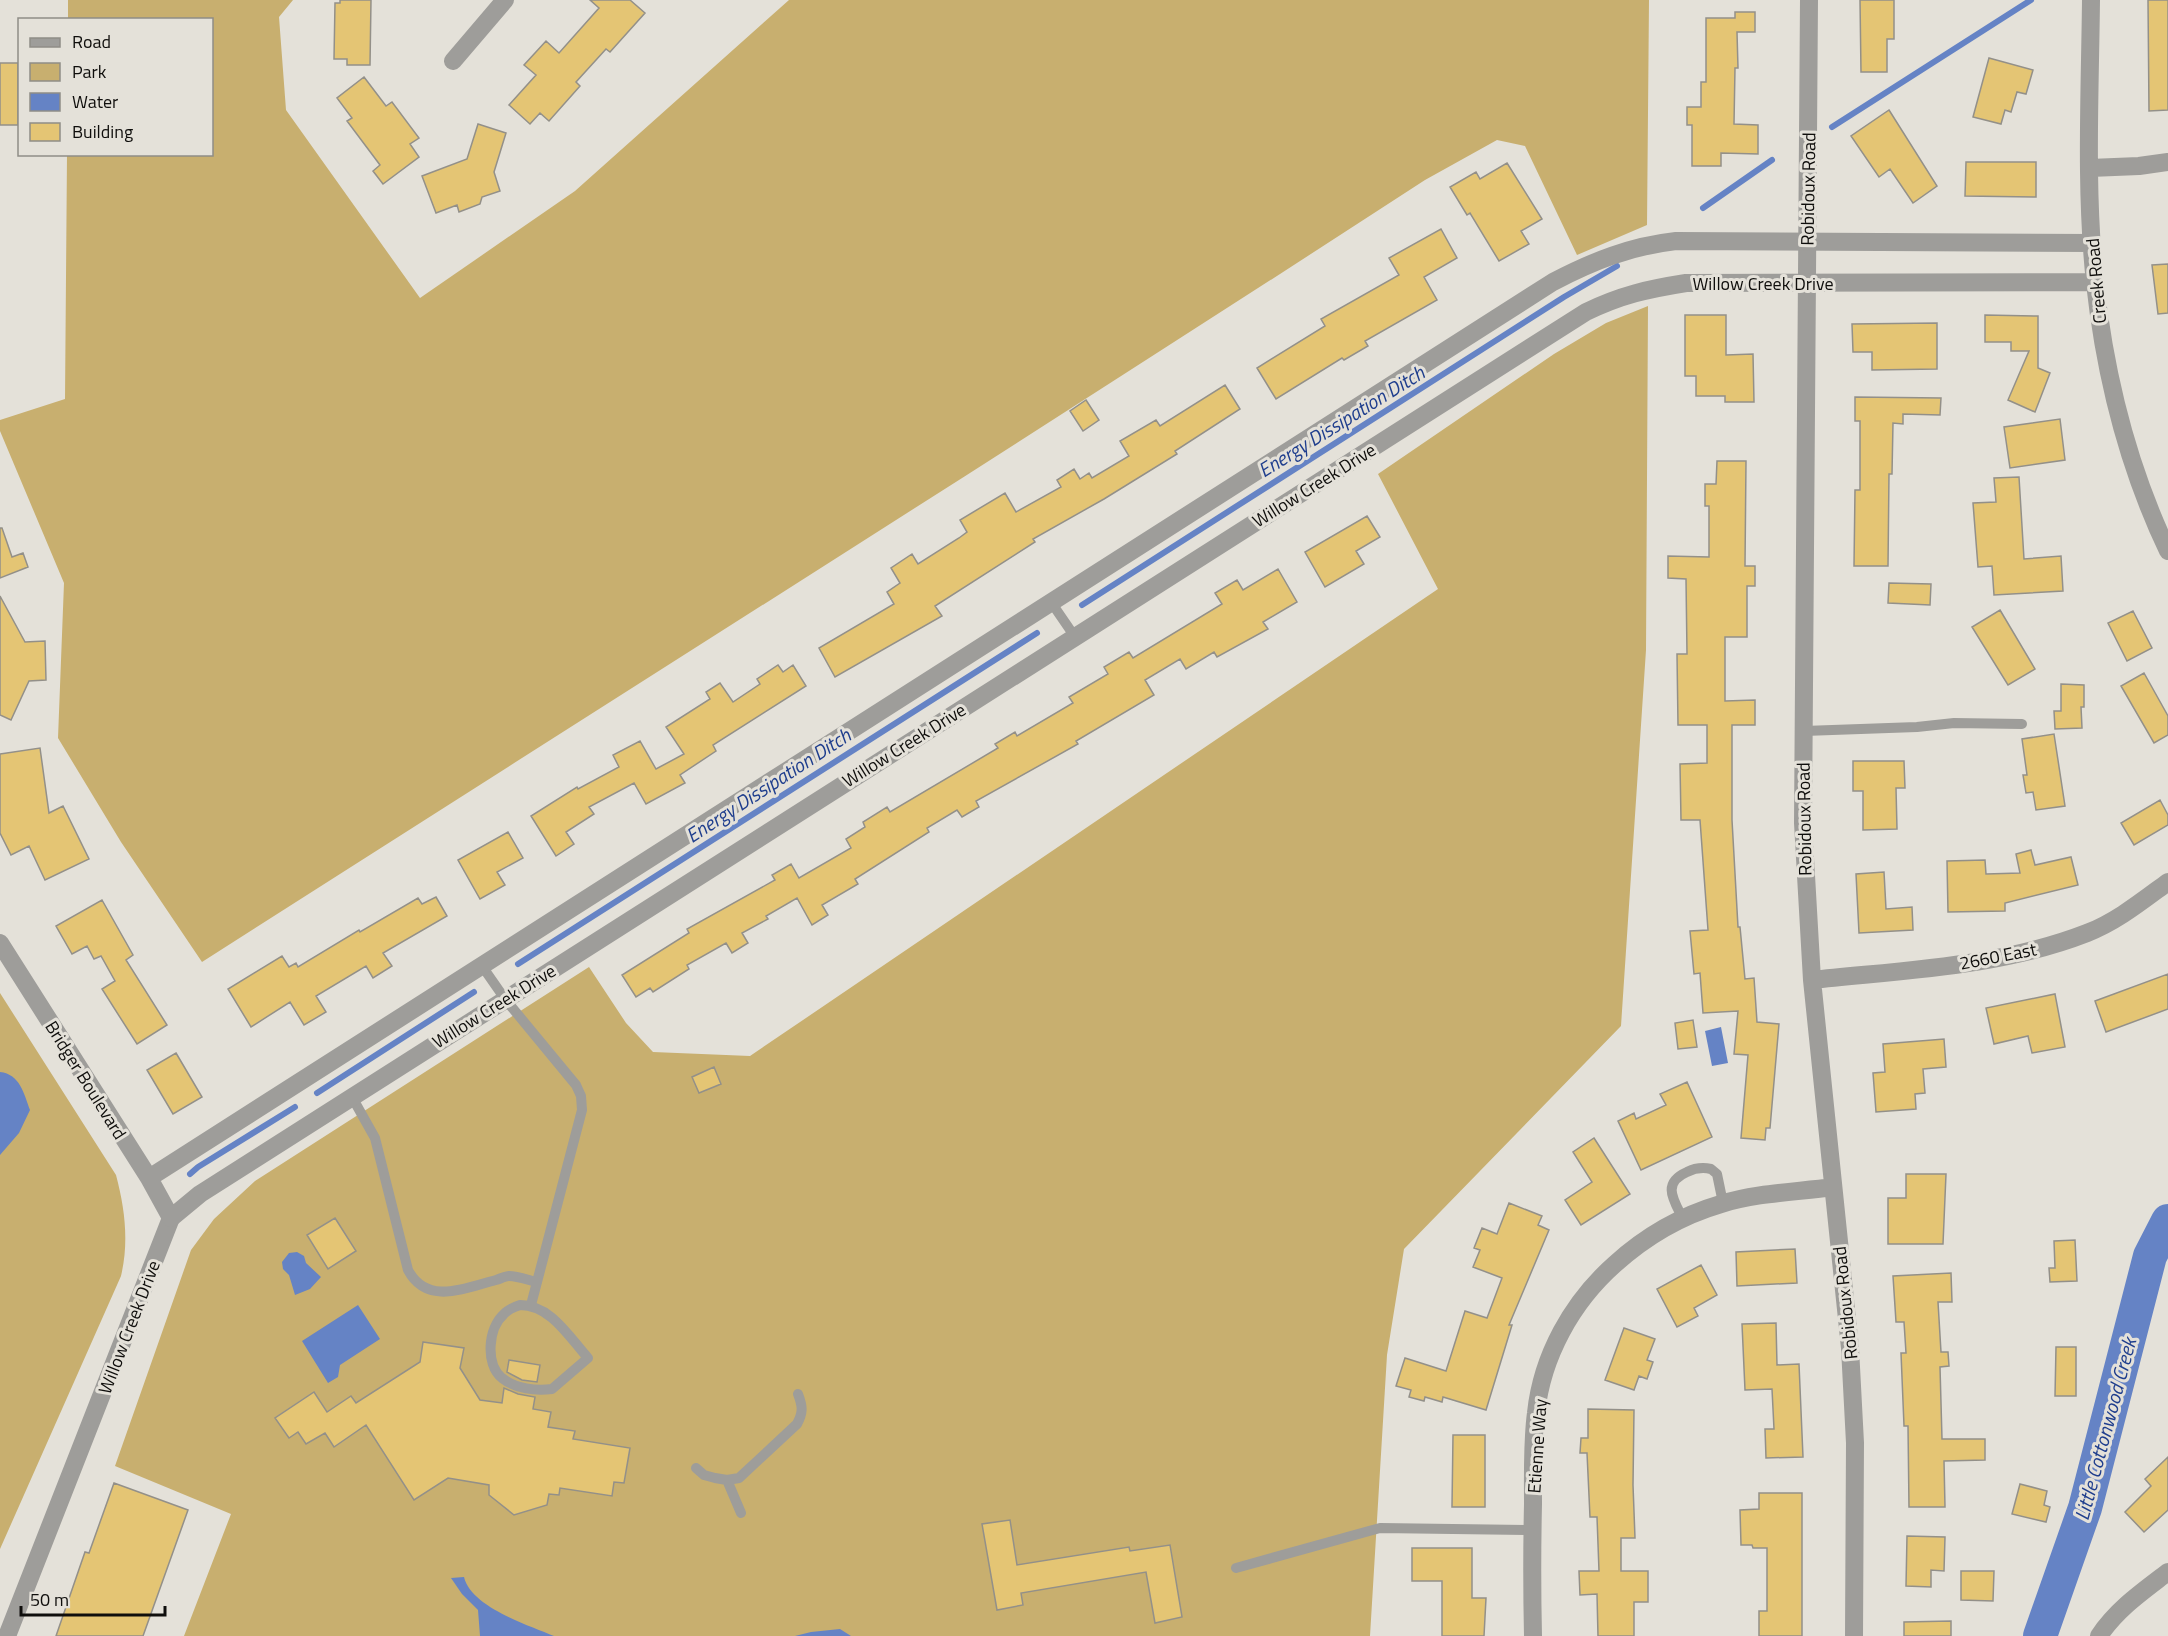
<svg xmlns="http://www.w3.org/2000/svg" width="2168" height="1636" font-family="'Titillium Web',sans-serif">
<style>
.green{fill:#c8af6f}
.water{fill:#6583c5}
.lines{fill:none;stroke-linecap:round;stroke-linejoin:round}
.stream{stroke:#6583c5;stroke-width:6}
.river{stroke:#6583c5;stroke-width:34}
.building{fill:#e4c574;stroke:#939089;stroke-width:1.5}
.service{stroke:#9e9d9a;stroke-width:10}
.minor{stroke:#9e9d9a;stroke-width:18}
.tertiary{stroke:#9e9d9a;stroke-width:18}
.labels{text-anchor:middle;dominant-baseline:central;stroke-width:6;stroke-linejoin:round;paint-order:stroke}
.street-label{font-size:18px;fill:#0f0e0c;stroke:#e4e1d9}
.water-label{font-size:20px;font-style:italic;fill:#1f3e8d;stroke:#e4e1d9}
</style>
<rect width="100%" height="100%" fill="#e4e1d9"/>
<path class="green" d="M68,0h225l-14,17 7,93 134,188 155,-107 214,-191h860l-2,225 -70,30 -52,-109 -28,-6 -72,40c-406,264 -815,521 -1223,782l-81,-120 -63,-104 6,-155 -64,-152v-11l65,-21 2,-244 145,-1v-134l-144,-1z
M1648,306l-2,344 -25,376 -217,223 -17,106 -17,281h-1186l47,-122 -116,-48 76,-216 23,-31 41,-38 334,-214 37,56 27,29 97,4 688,-467 -60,-115 176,-120 52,-31z
M0,993l116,182c9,34 13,67 5,101l-121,273z"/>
<path class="water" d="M1721,1027l7,36 -16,3 -7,-35z
M0,1072c20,2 24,22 30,38l-11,23 -19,22z
M297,1252l7,4 2,7 15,14 -11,12 -15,6 -6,-20 -6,-6 -1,-7 7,-9z
M358,1305l22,34 -40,26 -2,12 -10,6 -26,-42z
M464,1577c7,30 64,48 90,59h-74l-2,-26 -16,-16 -11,-16z
M840,1629l11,7h-56l16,-4z"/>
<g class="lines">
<path class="stream" d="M1832,127l199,-127
M1703,208l69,-48
M1082,605l482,-308 53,-31
M518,964l519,-331
M317,1093l157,-101
M190,1174l8,-7 97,-60"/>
<path class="river" d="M2040,1636l45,-128 65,-252 18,-35"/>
</g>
<path class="building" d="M340,0h31l-1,65h-23v-6h-13l1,-56h5z
M590,0h40l15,13 -35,39 -4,-3 -30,33 4,4 -31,35 -9,-8 -10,11 -21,-19 27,-30 -12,-10 22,-24 13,12 40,-45z
M1860,0h34v39h-7v33h-26z
M2148,0h20v110l-19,1z
M1735,12h20v20h-18l1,36h-3l-1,56 24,1v29l-37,-1v13h-29v-41h-5v-18h14v-25h5v-64h29z
M1989,58l44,12 -7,24 -9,-2 -6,20 -6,-2 -4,14 -28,-7z
M0,63h18v62h-18z
M364,77l22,29 6,-4 27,36 -9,6 9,13 -36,27 -10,-13 7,-6 -33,-44 5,-3 -15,-20z
M1889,110l48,76 -24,17 -23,-34 -11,8 -28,-41z
M478,124l28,9 -12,39 6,19 -18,6 -2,7 -21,8 -2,-7 -21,8 -14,-37 45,-17z
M1966,162h70v35l-71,-1z
M1507,163l35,56 -21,12 8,13 -30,17 -29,-48 -3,2 -17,-28 26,-15 4,7z
M1441,229l16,29 -33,19 13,23 -72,41 3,5 -24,14 -2,-2 -66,41 -19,-31 68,-42 -4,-7 78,-44 -10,-17z
M2168,264v49l-10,1 -6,-49z
M1685,315h41v40l27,-1 1,48h-29v-6h-29v-20h-11z
M1985,315l53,1v52l12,5 -15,39 -27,-12 21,-49h-18v-9h-26z
M1937,323v46l-65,1v-18h-19l-1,-28z
M1225,385l15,24 -65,42 2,3 -73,45 -71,40 2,3 -100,64 7,10 -107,61 -16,-29 75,-44 -7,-12 13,-9 -9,-15 21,-14 6,10 41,-26 8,-6 -7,-12 45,-27 11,19 45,-25 -4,-7 17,-11 6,10 9,-6 3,5 37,-22 -9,-15 36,-21 4,6z
M1855,397l86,1 -1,17 -37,-1v10l-10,-1 -1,51h-3l-1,92h-34l1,-76h5v-69h-5z
M1086,400l13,20 -16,11 -13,-20z
M2060,419l5,41 -55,8 -6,-41z
M1717,461h29l-1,105h10v20h-8v51h-22v64l30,-1v25h-23v95l6,107h2l5,52 9,-1 3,44 22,2 -9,104h-4l-1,12 -24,-2 7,-83 -14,-1 4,-43 -35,2 -3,-40 -6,1 -4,-43 18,-1 -8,-110h-19l-1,-56 27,-1v-38h-29l-1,-71h10l-1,-75 -18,-1v-22l41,1v-51h-4v-22h11z
M2019,477l5,82 37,-3 2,35 -69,4 -2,-29 -14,1 -5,-64 23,-1 -2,-24z
M1367,516l13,21 -24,14 8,13 -39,23 -20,-35z
M0,528h2l10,29 11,-4 5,14 -28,11z
M1278,569l19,33 -34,20 5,7 -51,28 -3,-5 -28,17 -6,-10 -35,21 9,15 -78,46 2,3 -102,57 3,6 -17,10 -5,-7 -30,18 2,4 -74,47 3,5 -36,21 6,10 -16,10 -15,-27 -31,18 2,3 -26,14 6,10 -16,10 -6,-10 -39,22 2,4 -36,23 -3,-4 -14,9 -14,-22 67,-42 -2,-4 88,-49 -3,-5 19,-11 8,14 52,-30 -5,-9 19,-12 -2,-5 24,-15 3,5 108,-64 -3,-4 20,-12 2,4 56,-33 -4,-6 39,-23 -4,-7 25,-15 4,6 89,-54 -7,-11 22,-13 6,10z
M1889,583l42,1 -1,21 -42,-2z
M0,596l25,46 20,-1 1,39 -17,1 -18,39 -11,-5z
M2000,610l35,59 -27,16 -36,-58z
M2133,611l19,37 -25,13 -19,-38z
M778,665l5,7 10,-7 13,21 -93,59 3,6 -36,24 5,8 -39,21 -12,-21 -45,24 5,7 -28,18 8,12 -18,12 -25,-40 46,-29 1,2 41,-22 -6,-12 27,-14 16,28 28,-15 -18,-27 44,-28 -4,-7 14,-9 13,19 27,-18 -3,-5z
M2144,673l24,43v19l-14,8 -33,-57z
M2061,684l23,1v22h-3l1,21 -27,1 -1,-18h7z
M2054,734l11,72 -29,4 -3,-18 -7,1 -3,-18h4l-5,-36z
M40,748l9,65 14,-7 26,53 -44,21 -16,-34 -18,9 -11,-22v-79z
M1853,761h51l1,27h-9l1,41 -34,1v-39h-10z
M2160,800l8,15v10l-34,20 -13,-22z
M508,832l15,26 -26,14 8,13 -25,14 -22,-39z
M2031,850l4,15 36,-8 7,28 -73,18v8l-57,1 -1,-51 38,-1 1,14 34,-1 -4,-19z
M1884,872l2,37 26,-2 1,23 -54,3 -3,-59z
M436,897l11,19 -64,37 9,13 -19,12 -7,-12 -50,30 10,16 -22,13 -14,-23 -39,25 -23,-38 54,-33 7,11 7,-4 2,4 61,-37 1,2 58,-34 4,6z
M102,900l31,55 -7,5 41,65 -30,19 -35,-55 13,-8 -14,-25 -7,3 -7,-13 -15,8 -16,-28z
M2168,974v35l-62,23 -11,-31z
M2055,994l10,53 -33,6 -4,-17 -34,8 -8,-36z
M1693,1020l4,27 -19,2 -3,-26z
M1944,1039l2,28 -23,2 2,24 -10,1 1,15 -40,3 -3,-39 12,-1 -2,-28z
M176,1053l26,44 -29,17 -26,-44z
M714,1067l7,17 -22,9 -7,-16z
M1687,1082l25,55 -71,33 -23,-49 16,-8 2,6 30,-14 -6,-11z
M1594,1138l36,56 -49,31 -16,-25 27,-18 -19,-30z
M1906,1174h40l-3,70h-55v-46h18z
M1509,1203l33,13 -4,9 11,5 -40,95h3l-26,85 -43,-13 -1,5 -17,-5 -1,4 -15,-4 2,-7 -15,-4 9,-28 41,13 19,-60 22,7 15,-40 -29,-11 7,-17 -6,-2 8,-20 15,6z
M335,1218l21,33 -28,18 -21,-34z
M2075,1240l2,41 -27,1 -1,-14h6l-1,-27z
M1795,1249l2,34 -60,3 -1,-34z
M1701,1265l16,30 -23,13 4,8 -21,11 -20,-38z
M1951,1273l1,29h-14l3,50h7l1,14 -9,1 2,72h43v21l-41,1 1,46h-36l-1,-81h-4l-3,-73h5l-2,-31h-8l-3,-46z
M1776,1323l1,42 22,-1 4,93 -37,1 -1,-29h9l-2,-40 -27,1 -3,-66z
M1624,1328l31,11 -8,21 6,2 -6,17 -8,-3 -5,14 -29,-10z
M423,1342l41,6 -4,20 20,32 22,3 2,-15 14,6 17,3 -2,12 18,3 -3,15 27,4 -2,8 57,9 -6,35 -10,-1 -2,14 -52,-8 -1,7 -10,-1 -2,11 -33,10 -25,-20v-10l-41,-7 -34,22 -48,-75 -32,22 -9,-14 -19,11 -8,-12 -9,6 -14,-20 39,-26 13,20 24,-16 5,7 64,-41z
M2056,1347h20v49h-21z
M509,1360l31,5 -3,17 -15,-2 -15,-8z
M1588,1409l46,1 -1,75 2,53h-14v33h27v31h-14v34h-36l-1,-42 -17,1 -1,-24h20l-2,-54h-7l-3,-64h-7l1,-15h7z
M1453,1435h32v72h-33z
M2168,1457v53l-24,22 -19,-20 26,-26 -6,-7z
M114,1483l74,27 -45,126h-87l29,-84 4,1z
M2020,1484l27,7 -3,14 6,2 -4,15 -34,-8z
M1759,1493h43v143h-43v-25h8v-63h-14l-1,-3h-11l-1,-35 19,-1z
M1010,1520l7,45 112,-18 1,4 40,-6 12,72 -27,6 -9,-51 -125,21 2,12 -26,5 -15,-86z
M1907,1536l38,1 -1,34 -13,-1v17l-25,-1z
M1412,1548h60v50h14l-2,38h-42v-55h-30z
M1961,1571h33l-1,30 -32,-1z
M1951,1621v15h-47v-14z"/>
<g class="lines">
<path class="service" d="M1051,602l24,35
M1804,731l113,-4 37,-4 68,1
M482,966l23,33 71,86 5,11 1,14 -51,195
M352,1097l23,41 33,132c19,36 57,18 88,10 4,-1 9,-4 13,-4 9,0 19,4 28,6
M1682,1217c-9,-18 -20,-34 5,-45 8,-4 15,-5 24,-3l6,5 6,29
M520,1305c31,0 49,32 68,53l-36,31c-16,2 -36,0 -50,-11 -17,-14 -14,-50 2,-64 4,-5 10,-7 16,-9z
M696,1468l8,7 11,3 12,2 12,-2 58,-54c6,-11 6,-17 1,-30
M727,1480l14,33
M1236,1568l144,-40 152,2"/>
<path class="minor" d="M1809,0l-6,823 9,157 38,368 5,95 -1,193
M453,61l52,-61
M1812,980c91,-10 188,-13 275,-47 29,-11 55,-32 81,-51
M7,1636l164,-418
M1533,1636c-1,-44 -1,-88 0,-132 0,-30 -1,-61 3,-91 6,-57 36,-111 79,-149 31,-28 65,-48 106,-60 35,-11 75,-12 112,-17
M2099,1636c18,-27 43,-44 69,-64"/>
<path class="tertiary" d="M2091,0c-1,94 -6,189 4,283 10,92 33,184 73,268
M2090,168l49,-2 29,-4
M0,943l149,235 22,40 29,-24 1386,-882c35,-17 62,-23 100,-29l409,-1
M149,1178l1404,-896c40,-21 78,-36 123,-41l416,2"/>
</g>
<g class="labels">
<g class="street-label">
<text transform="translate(1808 189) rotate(-89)">Robidoux Road</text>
<text transform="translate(2096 281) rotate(-95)">Creek Road</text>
<text x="1763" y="283">Willow Creek Drive</text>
<text transform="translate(1314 485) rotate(-32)">Willow Creek Drive</text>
<text transform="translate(904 745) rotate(-32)">Willow Creek Drive</text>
<text transform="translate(1804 819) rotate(-91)">Robidoux Road</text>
<text transform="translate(1998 956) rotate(-11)">2660 East</text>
<text transform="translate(494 1006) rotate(-32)">Willow Creek Drive</text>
<text transform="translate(86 1080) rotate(58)">Bridger Boulevard</text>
<text transform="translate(1845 1303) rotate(-96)">Robidoux Road</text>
<text transform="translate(129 1327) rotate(-69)">Willow Creek Drive</text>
<text transform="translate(1537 1446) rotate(-86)">Etienne Way</text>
</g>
<g class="water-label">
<text transform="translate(1341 421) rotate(-32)">Energy Dissipation Ditch</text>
<text transform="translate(768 785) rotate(-33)">Energy Dissipation Ditch</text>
<text transform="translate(2105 1429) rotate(-75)">Little Cottonwood Creek</text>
</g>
</g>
<rect x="18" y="18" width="195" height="138" fill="#e4e1d9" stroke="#8f8d87" stroke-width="1.5"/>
<rect x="30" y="38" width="30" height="9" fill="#9e9d9a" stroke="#8f8d87" stroke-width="1.5"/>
<text x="72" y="48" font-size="18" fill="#0f0e0c">Road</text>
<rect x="30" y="63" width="30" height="18" fill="#c8af6f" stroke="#8f8d87" stroke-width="1.5"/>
<text x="72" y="78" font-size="18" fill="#0f0e0c">Park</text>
<rect x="30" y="93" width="30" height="18" fill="#6583c5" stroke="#8f8d87" stroke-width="1.5"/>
<text x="72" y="108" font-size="18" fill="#0f0e0c">Water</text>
<rect x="30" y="123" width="30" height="18" fill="#e4c574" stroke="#8f8d87" stroke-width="1.5"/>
<text x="72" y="138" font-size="18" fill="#0f0e0c">Building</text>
<path d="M21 1606v9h144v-9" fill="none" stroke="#0f0e0c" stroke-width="3"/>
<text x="30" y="1606" font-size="18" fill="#0f0e0c" stroke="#e4e1d9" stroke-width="4.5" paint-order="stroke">50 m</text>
</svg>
